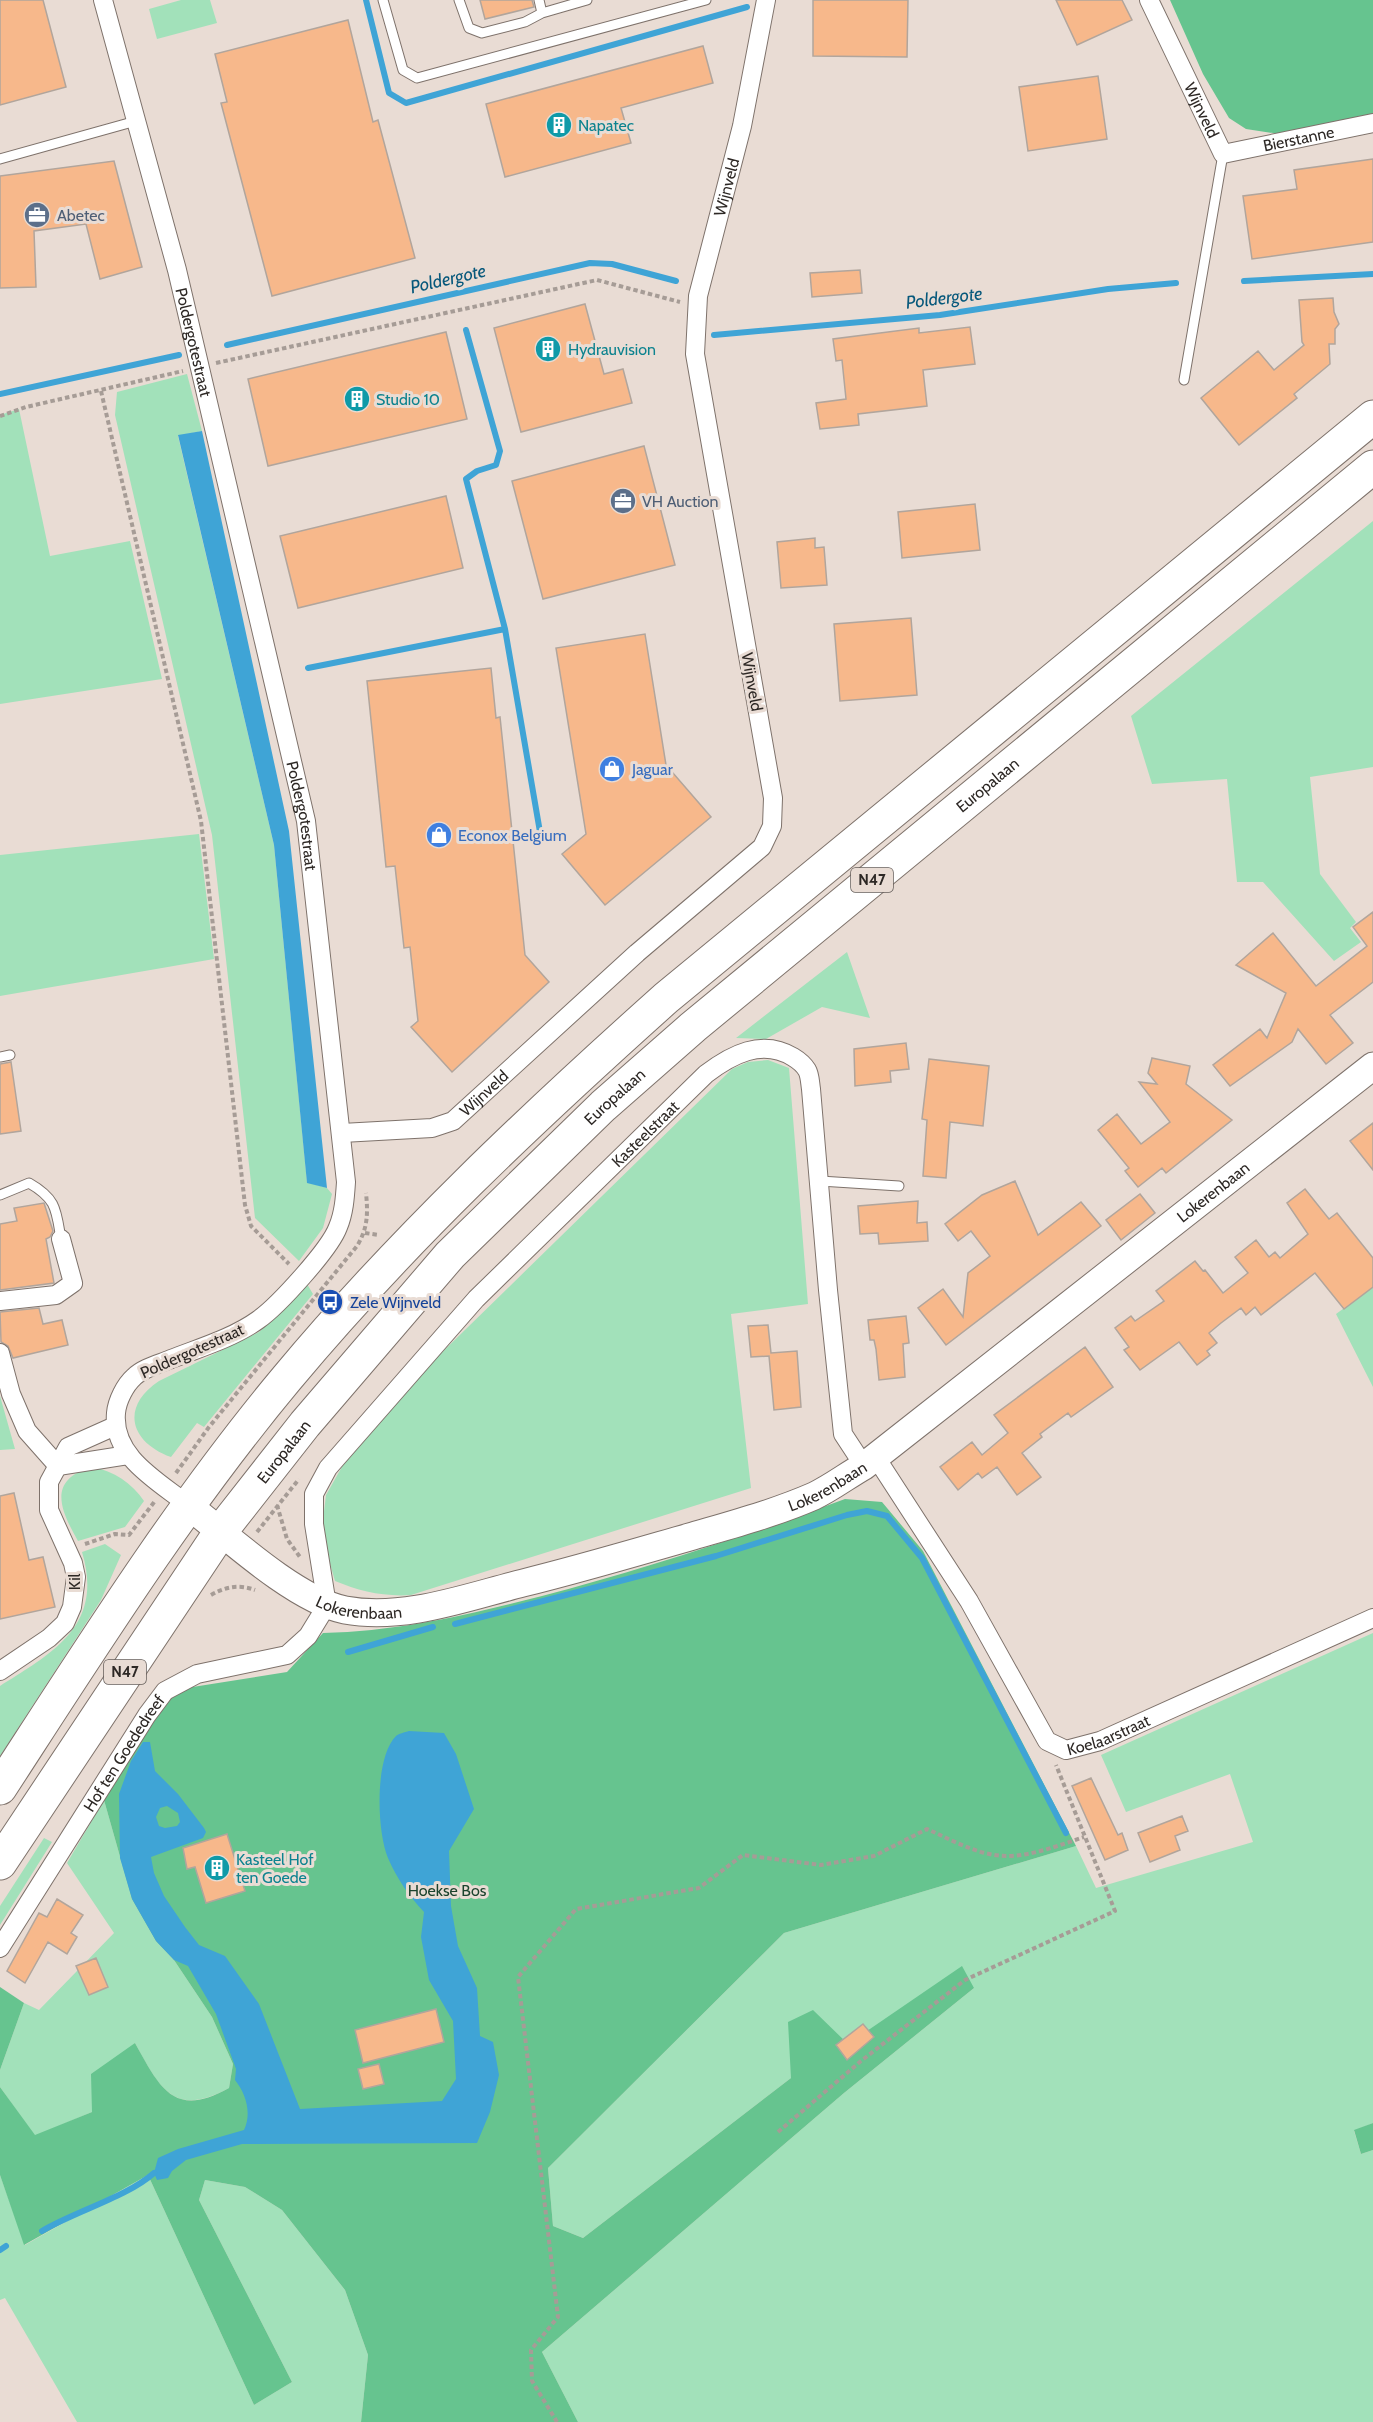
<svg xmlns="http://www.w3.org/2000/svg" width="1373" height="2422" font-family="Cabin,sans-serif">
<style>
.green{fill:#a2e1ba}
.forest{fill:#66c48f}
.water{fill:#3fa4d6;fill-rule:evenodd}
.lines{fill:none;stroke-linecap:round;stroke-linejoin:round}
.stream{stroke:#3fa4d6;stroke-width:6}
.building{fill:#f7b88b;stroke:#b1a59c;stroke-width:1.5}
.lane-casing{stroke:#7e726b;stroke-width:11}
.street-casing{stroke:#7e726b;stroke-width:20}
.secondary-casing{stroke:#7e726b;stroke-width:29}
.highway-casing{stroke:#7e726b;stroke-width:35}
.path{stroke:#a69c96;stroke-width:4;stroke-dasharray:4.5 3;stroke-linecap:butt}
.lane{stroke:#fff;stroke-width:9}
.street{stroke:#fff;stroke-width:18}
.secondary{stroke:#fff;stroke-width:27}
.highway{stroke:#fff;stroke-width:33}
.labels{text-anchor:middle;dominant-baseline:central;stroke-width:6;stroke-linejoin:round;paint-order:stroke}
.shield{fill:#e9dcd4;stroke:#655e5a;stroke-width:1.5}
.shield-label{font-size:15px;font-weight:bold;fill:#2d2825}
.street-label{font-size:16px;fill:#2d2825;stroke:#e9dcd4}
.culture-label{font-size:16px;fill:#0d838f;stroke:#e9dcd4;text-anchor:start}
.service-label{font-size:16px;fill:#4e5e75;stroke:#e9dcd4;text-anchor:start}
.shop-label{font-size:16px;fill:#366cbe;stroke:#e9dcd4;text-anchor:start}
.transit-label{font-size:16px;fill:#164399;stroke:#e9dcd4;text-anchor:start}
.park-label{font-size:16px;fill:#1b432d;stroke:#e9dcd4}
.water-label{font-size:18px;font-style:italic;fill:#07587b;stroke:#e9dcd4}
</style>
<rect width="100%" height="100%" fill="#e9dcd4"/>
<path class="green" d="M181,0h29l7,23 -60,16 -8,-30z
M187,374l15,57 -24,5 96,409 33,337 20,6 5,6 -9,34 -24,33 -44,-43 -43,-383 -97,-420 2,-23z
M19,409l31,147 80,-15 32,138 -162,25v-289z
M1373,521v246l-63,10 10,97 36,48 -6,6 11,14 -27,19 -71,-79h-26l-10,-103 -75,5 -21,-68z
M199,834l15,125 -214,37v-141z
M847,952l23,66 -48,-11 -56,32 -30,-1z
M768,1060l21,8 19,236 -77,10 20,174 -340,107c-27,2 -52,-4 -76,-14l-8,-28 -4,-33 3,-25 17,-30 83,-97 306,-299 16,-7z
M307,1284l6,10 -109,133 -7,-4 -26,34c-41,-15 -51,-50 -12,-76l100,-49z
M1373,1287v100l-37,-73z
M0,1396l15,53 -15,1z
M92,1467c22,4 40,16 52,34l-19,26 -47,14c-17,-30 -32,-61 14,-74z
M105,1544l16,11 -20,45 -101,156v-70c54,-34 104,-61 82,-134z
M1373,1633v490l-19,8 7,23 12,-4v272h-795l-36,-70 302,-259 130,-105 -126,56 -57,34 -208,160 -30,-12 -5,-58 236,-235 292,-87 20,42 157,-46 -23,-68 -104,38 -25,-57z
M104,1800l28,99 24,42 18,19 38,57 21,47 -4,24c-55,30 -69,1 -94,-45l-43,69 -57,24 -35,-49v-17l24,-67 15,7 75,-77 -47,-70z
M44,1838l8,4 -52,83v-19z
M0,2175l25,70 123,-70 106,230 38,-23 -93,-182 6,-20 40,7 37,23 63,80 23,65 -7,67h-284l-72,-124 -5,2z"/>
<path class="forest" d="M1170,0h203v117l-87,18 -40,-6 -17,-11 -26,-44z
M845,1499l37,3 41,49 153,295 -292,87 -236,235 5,58 30,12 208,-160 -3,-56 25,-12 35,34 114,-78 12,22 -130,105 -302,259 36,70h-217l7,-67 -23,-65 -63,-80 -37,-23 -40,-7 -6,20 93,182 -38,23 -106,-230 -124,70 -24,-70v-88l35,48 57,-23 -1,-38 44,-31c25,45 39,76 94,45l4,-24 -21,-47 -38,-57 -18,-19 -24,-42 -28,-99 59,-97 17,-14 107,-17 36,-39c78,-2 144,-18 219,-37 103,-27 203,-60 303,-97z
M0,1987l24,16 -24,67z
M1373,2123v27l-12,4 -7,-24z"/>
<path class="water" d="M202,431l87,400 38,357 -20,-5 -33,-338 -96,-410z
M409,1731l35,2 12,21 18,55 -25,42 2,55 7,40 19,42 3,48 13,6 6,33 -9,37 -13,31 -235,1 -56,16 -14,11 -4,7 -11,2 -3,-7 4,-15 20,-9 66,-19c8,-17 2,-36 -9,-50l1,-11 -20,-55 -28,-48 -14,-6 -18,-19 -24,-42 -12,-41 -1,-64 12,-33 12,-19h7l5,29 23,23 26,34 2,4 -3,6 -52,19 3,16 10,23 21,31 14,18 26,11 34,48 41,105 142,-8 14,-22 -3,-58 -24,-41 -8,-43 3,-25c-15,-16 -27,-33 -36,-54 -11,-26 -14,-100 8,-122 2,-2 9,-4 13,-5zM167,1806l11,7 2,9 -3,4 -12,2 -6,-2 -3,-9 4,-9z"/>
<g class="lines">
<path class="stream" d="M366,0l23,93 17,10 341,-96
M1244,281l129,-7
M466,330l34,121 -4,14 -19,6 -11,8 39,150 35,203
M714,335l226,-20 168,-26 68,-6
M227,345l363,-82 22,1 64,17
M0,394l179,-39
M308,668l197,-39
M455,1624l261,-68 131,-41 20,-4 20,5 35,42 144,275
M348,1652l85,-25
M42,2231c34,-20 85,-34 112,-58
M0,2250l6,-4"/>
</g>
<path class="building" d="M0,0h43l23,87 -66,18z
M480,0h52l2,7 -49,12z
M813,0h95l-1,57 -94,-1z
M1056,0h66l10,20 -55,25z
M348,20l25,102 5,-2 37,138 -143,38 -51,-193 6,-1 -12,-48z
M703,46l10,37 -92,25 10,35 -126,34 -19,-73z
M1098,76l9,63 -79,12 -9,-64z
M1373,159v83l-121,17 -9,-63 54,-7 -3,-19z
M114,161l28,106 -42,12 -14,-55 -52,7 2,56 -36,1v-112z
M860,270l2,23 -50,4 -2,-24z
M1333,298l1,14 5,12 -4,5v15h-6l1,20 -36,30 3,4 -58,47 -38,-47 57,-47 16,19 30,-25 -2,-3 -3,-42z
M585,304l19,70 19,-5 9,34 -111,29 -27,-104z
M970,327l5,37 -52,6 4,36 -69,8 1,11 -39,4 -4,-26 30,-4 -4,-39 -6,1 -3,-22 86,-11v5z
M446,332l21,87 -199,47 -20,-87z
M644,446l31,119 -132,34 -31,-118z
M446,496l17,72 -165,40 -18,-72z
M975,504l5,46 -78,8 -4,-46z
M815,538v10l9,-1 3,38 -46,3 -4,-46z
M911,618l6,77 -77,6 -6,-77z
M645,634l21,131 45,52 -106,88 -43,-51 24,-20 -30,-186z
M491,668l5,50 4,-1 25,238 24,27 -97,90 -41,-45 7,-6 -8,-74 -6,1 -9,-82 -9,1 -19,-186z
M1373,912v70l-43,33 23,28 -27,21 -28,-35 -6,13 -62,44 -17,-21 47,-36 7,9 19,-45 -50,-28 37,-32 43,53 51,-40 -14,-19z
M906,1043l3,26 -19,2 1,11 -36,4 -1,-37z
M1152,1058l38,8 -4,18 46,36 -66,53 -4,-5 -24,19 -13,-16 4,-3 -31,-38 19,-16 24,30 29,-22 -31,-40 18,2 -9,-11z
M929,1059l60,7 -6,60 -33,-4 -4,56 -23,-2 4,-56 -5,-1z
M11,1062l10,69 -21,3v-70z
M1373,1123v47l-23,-29z
M1015,1181l23,54 43,-33 20,24 -155,119 -28,-37 25,-19 20,28 5,-44 22,-17 -19,-25 -13,10 -13,-17 37,-29z
M1305,1189l24,30 8,-6 36,45v29l-29,22 -29,-36 -54,42 -6,-8 -9,8 -5,-7 -20,15 -12,10 8,10 -10,8 3,4 -13,10 -18,-23 -39,28 -16,-20 5,-3 -14,-19 16,-12 4,5 29,-20 -8,-10 39,-30 8,10 2,-1 18,23 25,-20 -13,-16 21,-17 13,17 6,-5 5,6 28,-24 -21,-31z
M1140,1194l15,19 -34,27 -15,-20z
M918,1201l-1,22 10,-1 1,19 -49,3 -1,-11 -18,1 -2,-28z
M44,1203l9,28 -3,6 -4,2 8,44 -54,7v-66l17,-3 -3,-13z
M39,1308l4,16 19,-4 6,25 -55,13 -5,-12 -7,-4 -1,-30z
M906,1316l3,27 -6,1 2,33 -26,3 -3,-31 -2,-9h-4l-2,-20z
M768,1325l3,28 26,-2 4,56 -27,3 -5,-54 -18,1 -3,-31z
M1085,1347l28,40 -42,30 -3,-4 -28,21 2,3 -20,16 19,24 -24,18 -20,-28 -15,11 -4,-5 -20,17 -18,-23 32,-25 10,13 26,-22 -14,-18z
M14,1493l15,67 14,-3 12,50 -55,12v-123z
M1091,1778l27,57 4,-2 6,17 -23,10 -33,-74z
M1182,1816l6,15 -13,5 5,14 -30,12 -12,-29z
M227,1834l18,57 -39,12 -11,-36 -8,2 -4,-21z
M57,1899l26,16 -12,18 6,4 -10,17 -19,-12 -23,41 -18,-12 32,-58 8,4z
M96,1958l12,29 -19,8 -13,-29z
M436,2009l8,33 -81,21 -8,-33z
M863,2024l11,13 -27,23 -11,-15z
M379,2064l5,20 -21,5 -5,-20z"/>
<g class="lines">
<g class="lane-casing">
<path id="lane" d="M383,0l20,70 14,8 289,-78
M459,0l10,28 13,5 43,-11 17,-9 45,-13
M539,0l3,13
M0,159l136,-38
M1184,380l39,-226
M0,1057l10,-2
M820,1181l79,5
M0,1195l29,-12c28,16 27,27 32,56"/>
</g>
<g class="street-casing">
<g id="street">
<path id="s1" d="M103,0l74,270 129,551 40,361c-1,15 -2,31 -8,45 -8,22 -60,79 -80,93 -25,18 -59,28 -87,39 -12,5 -28,9 -37,18 -9,8 -17,24 -18,36 -4,44 42,68 72,92"/>
<path id="s2" d="M1149,0l74,154 150,-31"/>
<path id="s3" d="M342,1133l90,-5 21,-7 184,-168 125,-106 10,-21 1,-28 -78,-444 3,-58 44,-170 24,-126"/>
<path d="M0,1301l56,-6 17,-12 -12,-44"/>
<path d="M0,1353l11,41 16,37 31,35"/>
<path id="s4" d="M875,1456l94,145 78,140 19,9 34,-9 273,-123"/>
<path d="M58,1466l70,-11"/>
<path d="M0,1671l49,-33 16,-15 7,-16 4,-30 -3,-14 -24,-53v-28l19,-35 47,-21"/>
<path id="s5" d="M0,1948l147,-233 18,-24 32,-17 90,-19 21,-19 19,-31 -13,-81v-30l14,-26 148,-169 230,-225c25,-19 56,-36 87,-17 5,3 11,8 14,13 3,5 3,13 4,19l17,201 15,144 21,32"/>
</g>
</g>
<g class="secondary-casing">
<g id="secondary">
<path id="s6" d="M188,1505c40,32 108,95 157,105 59,11 122,-13 178,-27 57,-14 114,-31 170,-47 41,-12 82,-23 121,-40 17,-8 34,-21 50,-30l509,-400"/>
</g>
</g>
<g class="highway-casing">
<g id="highway">
<path d="M0,1788c91,-140 180,-282 287,-410 115,-138 246,-261 379,-380l707,-581"/>
<path id="s7" d="M0,1863l221,-332 84,-107 145,-169 153,-149 90,-79 680,-560"/>
</g>
</g>
<path class="path" d="M216,363l381,-83 83,22
M101,391l100,430 44,384 6,21 38,38
M0,416l26,-9 157,-36
M365,1233l14,2
M176,1473l33,-46 148,-181c11,-18 11,-33 9,-53
M277,1505l10,34 13,18
M257,1532l42,-53
M85,1544l30,-10 14,1 26,-34
M211,1595c14,-8 28,-11 44,-5
M778,2132l83,-71 104,-81 150,-69 -59,-146
M557,2422l-25,-41 -1,-31 27,-33 -40,-340 58,-68 123,-21 44,-33 78,10 53,-9 53,-27c25,11 52,27 80,27 25,0 53,-11 77,-19"/>
<use href="#lane" class="lane"/>
<use href="#street" class="street"/>
<use href="#secondary" class="secondary"/>
<use href="#highway" class="highway"/>
</g>
<defs>
<g id="building-disc" transform="scale(1.35)"><circle r="9.5" fill="#0f9aa8" stroke="#e9dcd4"/><path d="M-4-6H4V6H1V3H-1V6H-4ZM-2.5-4.3h1.7v1.8h-1.7ZM.8-4.3h1.7v1.8H.8ZM-2.5-1h1.7V.8h-1.7ZM.8-1h1.7V.8H.8Z" fill="#fff"/></g>
<g id="office-disc" transform="scale(1.35)"><circle r="9.5" fill="#5c6f8a" stroke="#e9dcd4"/><path d="M-6-3h4V-5.5h4V-3h4V5H-6ZM-1-4.5V-3h2v-1.5ZM-6 0V1H6V0Z" fill="#fff"/></g>
<g id="shop-disc" transform="scale(1.35)"><circle r="9.5" fill="#3f7fe0" stroke="#e9dcd4"/><path d="M-5-2.5h2.3a2.7 3.5 0 0 1 5.4 0H5L5.5 6h-11ZM-1.5-2.5h3a1.5 2.3 0 0 0-3 0Z" fill="#fff"/></g>
<g id="bus-disc" transform="scale(1.35)"><circle r="9.5" fill="#1a4fb4" stroke="#e9dcd4"/><path d="M-5-6H5V4H4V6H2V4H-2V6H-4V4H-5ZM-3.5-4V0h7V-4ZM-3.5 1.2v1.5H-2V1.2ZM2 1.2v1.5H3.5V1.2Z" fill="#fff"/></g>
</defs>
<g fill-rule="evenodd">
<use href="#building-disc" x="559" y="125"/>
<use href="#office-disc" x="37" y="215"/>
<use href="#building-disc" x="548" y="349"/>
<use href="#building-disc" x="357" y="399"/>
<use href="#office-disc" x="623" y="501"/>
<use href="#shop-disc" x="612" y="769"/>
<use href="#shop-disc" x="439" y="835"/>
<use href="#bus-disc" x="330" y="1302"/>
<use href="#building-disc" x="217" y="1868"/>
</g>
<g class="labels">
<g class="shield">
<rect x="851" y="868" width="42" height="24" rx="4.5"/>
<rect x="104" y="1660" width="42" height="24" rx="4.5"/>
</g>
<g class="shield-label">
<text x="872" y="880">N47</text>
<text x="125" y="1672">N47</text>
</g>
<g class="street-label">
<text stroke="none"><textPath href="#s2" startOffset="122">Wijnveld</textPath></text>
<text stroke="none"><textPath href="#s2" startOffset="248">Bierstanne</textPath></text>
<text stroke="none"><textPath href="#s3" startOffset="1198">Wijnveld</textPath></text>
<text stroke="none"><textPath href="#s1" startOffset="354">Poldergotestraat</textPath></text>
<text transform="translate(752 682) rotate(80)">Wijnveld</text>
<text stroke="none"><textPath href="#s7" startOffset="1472">Europalaan</textPath></text>
<text stroke="none"><textPath href="#s1" startOffset="840">Poldergotestraat</textPath></text>
<text stroke="none"><textPath href="#s3" startOffset="154">Wijnveld</textPath></text>
<text stroke="none"><textPath href="#s7" startOffset="986">Europalaan</textPath></text>
<text stroke="none"><textPath href="#s5" startOffset="1101">Kasteelstraat</textPath></text>
<text stroke="none"><textPath href="#s6" startOffset="1178">Lokerenbaan</textPath></text>
<text transform="translate(192 1351) rotate(-24)">Poldergotestraat</text>
<text stroke="none"><textPath href="#s7" startOffset="500">Europalaan</textPath></text>
<text stroke="none"><textPath href="#s6" startOffset="692">Lokerenbaan</textPath></text>
<text transform="translate(74 1582) rotate(-90)">Kil</text>
<text stroke="none"><textPath href="#s6" startOffset="204">Lokerenbaan</textPath></text>
<text stroke="none"><textPath href="#s4" startOffset="399">Koelaarstraat</textPath></text>
<text stroke="none"><textPath href="#s5" startOffset="231">Hof ten Goededreef</textPath></text>
</g>
<g class="culture-label">
<text x="578" y="125">Napatec</text>
<text x="568" y="349">Hydrauvision</text>
<text x="376" y="399">Studio 10</text>
<text x="236" y="1859">Kasteel Hof<tspan x="236" dy="18">ten Goede</tspan></text>
</g>
<g class="service-label">
<text x="57" y="215">Abetec</text>
<text x="642" y="501">VH Auction</text>
</g>
<g class="shop-label">
<text x="632" y="769">Jaguar</text>
<text x="458" y="835">Econox Belgium</text>
</g>
<g class="transit-label">
<text x="350" y="1302">Zele Wijnveld</text>
</g>
<g class="park-label">
<text x="447" y="1890">Hoekse Bos</text>
</g>
<g class="water-label">
<text transform="translate(448 279) rotate(-13)">Poldergote</text>
<text transform="translate(944 298) rotate(-7)">Poldergote</text>
</g>
</g>
</svg>
